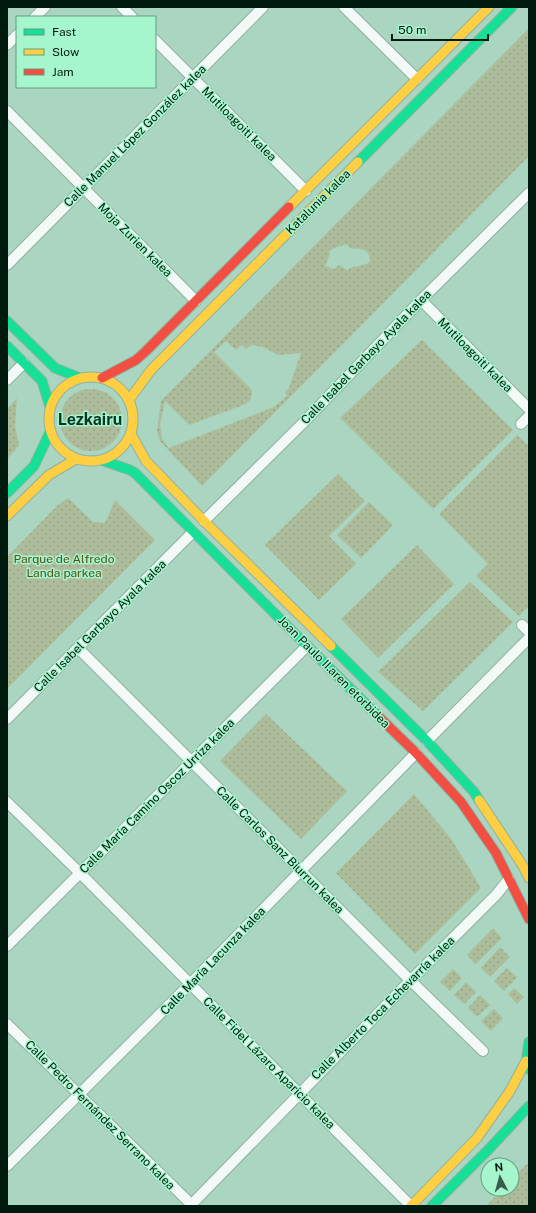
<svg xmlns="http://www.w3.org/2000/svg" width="536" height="1213" font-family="'Public Sans',sans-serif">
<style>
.green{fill:url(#green-dots);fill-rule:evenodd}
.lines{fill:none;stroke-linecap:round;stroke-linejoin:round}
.street-casing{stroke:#8fb1a0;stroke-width:12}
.fast-casing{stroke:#8fb1a0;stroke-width:11}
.slow-casing{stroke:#8fb1a0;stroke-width:11}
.jam-casing{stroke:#8fb1a0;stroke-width:11}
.street{stroke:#f2f9f6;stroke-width:10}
.fast{stroke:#16e098;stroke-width:9}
.slow{stroke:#ffcf43;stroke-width:9}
.jam{stroke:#f24e42;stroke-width:9}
.labels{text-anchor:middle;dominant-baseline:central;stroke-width:3;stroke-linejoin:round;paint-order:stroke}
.street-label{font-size:12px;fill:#001a0d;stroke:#a5f5cd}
.park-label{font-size:12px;fill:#554e15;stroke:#a5f5cd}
.district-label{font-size:16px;font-weight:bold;fill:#093624;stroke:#a5f5cd}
</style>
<defs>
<pattern id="green-dots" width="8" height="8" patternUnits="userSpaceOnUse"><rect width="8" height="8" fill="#adbd9b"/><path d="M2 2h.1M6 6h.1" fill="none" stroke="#93a284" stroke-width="1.8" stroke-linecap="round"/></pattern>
</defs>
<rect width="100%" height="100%" fill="#aad5c0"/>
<path class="green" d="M529,28v128l-327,330 -42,-45 -3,-10 4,-30zM346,244l6,5c10,-1 18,1 18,12 -6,7 -15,3 -23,9l-8,-5 -5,4 -9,-3 5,-12 -1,-3c5,-4 11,-4 17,-7zM226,341l10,9 6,-5 4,4 5,-4 12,2 15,8 23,-2 -12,35 -4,4 2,4 -13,11 -105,41 -7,-9 -2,-14 5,-24 24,24 57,-21 5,-5 1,-9 -38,-38z
M422,340l91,90 -80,79 -93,-91z
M60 420a31 31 0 1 1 62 0a31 31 0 1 1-62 0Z
M17,398l-2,27 4,21 -12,13v-50z
M517,435l12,11v160l-10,10 -43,-40 12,-12 -49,-50z
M338,474l27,27 -36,35 27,28 -37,36 -54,-55z
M68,498l25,24 12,1 10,-23 40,40 -148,149v-132l50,-51z
M369,502l24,23 -32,33 -24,-23z
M417,545l37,39 -76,74 -37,-39z
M470,582l43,40 -90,89 -45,-39z
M266,714l81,77 -46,48 -81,-78z
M414,794l38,46 29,48 -66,66 -79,-81z
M493,928l9,10 -26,26 -9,-9z
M500,947l10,10 -20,20 -9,-9z
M507,968l10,9 -13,14 -10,-10z
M453,969l9,9 -12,13 -10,-9z
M466,982l10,10 -12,12 -10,-9z
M514,988l10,9 -7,7 -9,-10z
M480,995l10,10 -13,12 -9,-9z
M494,1009l9,9 -12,13 -10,-10z
M529,1162v44h-43l17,-17h9v-10z"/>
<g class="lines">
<g class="street-casing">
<path id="street" d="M122,7l10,10
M344,7l73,72
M35,17l10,-10
M155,40l151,151
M7,45l10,-10
M7,111l189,190
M7,265l256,-258
M421,300l108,109
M7,380l17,-17
M521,424l8,-8
M204,521l99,-98 118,-123 108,-107
M522,625l7,7
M78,648l332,332 73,71
M7,719l186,-187
M427,741l102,-103
M7,802l73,71 331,333
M7,946l300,-300
M7,1024l186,182
M7,1166l183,-182 226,-231
M190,1206l210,-215 96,-96 13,-16"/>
</g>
<g class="fast-casing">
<path id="fast" d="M358,162l154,-155
M7,321l48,47 25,10
M7,346l35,35 8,26
M101,460l29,10 5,3 172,173 71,70
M7,493l27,-27 16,-34
M331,646l96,95 47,51 5,8
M528,1069l-1,-13 2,-14
M432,1206l57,-57 40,-43"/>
</g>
<g class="slow-casing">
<path id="slow" d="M289,207l200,-200
M49 419a42 42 0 1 1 84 0a42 42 0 1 1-84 0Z
M129,400l22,-30 207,-208
M131,434l15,27 58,60 127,125
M7,516l42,-41 27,-16
M479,800l44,66 6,12
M411,1206l66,-68 33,-47 16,-30"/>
</g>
<g class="jam-casing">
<path id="jam" d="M102,378l34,-18 10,-9 143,-144
M378,716l38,37 45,49 35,51 33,66"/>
</g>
<use href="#street" class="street"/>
<use href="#fast" class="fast"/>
<use href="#slow" class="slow"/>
<use href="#jam" class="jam"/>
</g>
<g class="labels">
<g class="street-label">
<text transform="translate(239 124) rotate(45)">Mutiloagoiti kalea</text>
<text transform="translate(135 136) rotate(-45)">Calle Manuel López González kalea</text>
<text transform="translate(318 202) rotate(-45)">Katalunia kalea</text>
<text transform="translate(135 240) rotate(45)">Moja Zurien kalea</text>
<text transform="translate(475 355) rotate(45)">Mutiloagoiti kalea</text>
<text transform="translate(366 357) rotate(-46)">Calle Isabel Garbayo Ayala kalea</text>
<text transform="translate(100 626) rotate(-45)">Calle Isabel Garbayo Ayala kalea</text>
<text transform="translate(334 672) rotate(45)">Joan Paulo II.aren etorbidea</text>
<text transform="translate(157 796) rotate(-45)">Calle María Camino Oscoz Urriza kalea</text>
<text transform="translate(280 850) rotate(45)">Calle Carlos Sanz Biurrun kalea</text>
<text transform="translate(213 961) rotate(-46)">Calle María Lacunza kalea</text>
<text transform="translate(383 1008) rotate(-45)">Calle Alberto Toca Echevarría kalea</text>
<text transform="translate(269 1063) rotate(45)">Calle Fidel Lázaro Aparicio kalea</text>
<text transform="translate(100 1115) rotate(45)">Calle Pedro Fernández Serrano kalea</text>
</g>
<g class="park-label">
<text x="64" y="559">Parque de Alfredo<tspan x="64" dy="14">Landa parkea</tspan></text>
</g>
<g class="district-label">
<text x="90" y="419">Lezkairu</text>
</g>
</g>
<rect width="536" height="1213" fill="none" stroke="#001a0d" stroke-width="16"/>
<rect x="16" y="16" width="140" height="72" fill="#a5f5cd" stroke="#639d80"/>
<rect x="24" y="29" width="20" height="6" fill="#16e098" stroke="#639d80"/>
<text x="52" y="36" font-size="12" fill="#001a0d">Fast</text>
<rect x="24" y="49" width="20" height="6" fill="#ffcf43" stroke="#639d80"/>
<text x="52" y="56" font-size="12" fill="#001a0d">Slow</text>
<rect x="24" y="69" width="20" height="6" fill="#f24e42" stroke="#639d80"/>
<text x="52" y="76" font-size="12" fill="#001a0d">Jam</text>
<g transform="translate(500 1177) rotate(354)"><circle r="19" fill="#a5f5cd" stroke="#639d80"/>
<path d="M0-3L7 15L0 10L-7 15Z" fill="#3b5b4c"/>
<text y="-6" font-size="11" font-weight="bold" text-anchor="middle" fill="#001a0d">N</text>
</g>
<path d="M392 34v6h96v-6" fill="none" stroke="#001a0d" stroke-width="2"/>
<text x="398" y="34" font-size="12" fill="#001a0d" stroke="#a5f5cd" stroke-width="3" paint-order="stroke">50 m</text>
</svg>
